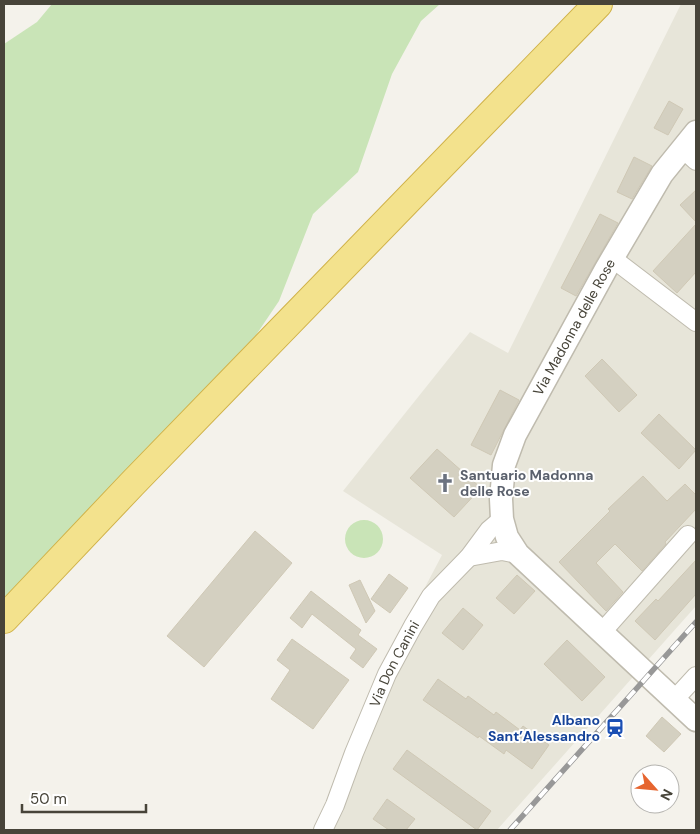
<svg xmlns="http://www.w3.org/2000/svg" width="700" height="834" font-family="'DM Sans',sans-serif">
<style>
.residential{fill:#e7e5d9}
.green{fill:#c9e4b7}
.building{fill:#d4d0c1;stroke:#cfc8b5}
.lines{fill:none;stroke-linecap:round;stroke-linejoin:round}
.minor-casing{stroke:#bfbbae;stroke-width:20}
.tertiary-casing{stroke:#bfbbae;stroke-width:25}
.trunk-casing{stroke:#d0b249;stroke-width:30}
.minor{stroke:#fff;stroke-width:18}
.tertiary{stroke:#fff;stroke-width:22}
.trunk{stroke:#f3e28d;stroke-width:28}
.rail-casing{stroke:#989898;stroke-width:5.5}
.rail{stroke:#fff;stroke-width:4;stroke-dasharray:11;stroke-linecap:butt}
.labels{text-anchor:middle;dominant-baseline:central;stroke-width:4;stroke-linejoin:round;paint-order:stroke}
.street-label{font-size:14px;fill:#474439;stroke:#fff}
.worship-label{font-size:14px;font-weight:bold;fill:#5b616d;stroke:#fff;text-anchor:start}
.transit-label{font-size:14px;font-weight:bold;fill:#164399;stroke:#fff;text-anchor:end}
</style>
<rect width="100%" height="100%" fill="#f4f2eb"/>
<path class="residential" d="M681,4h15v602l-199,224h-180l56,-144 69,-131 -99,-64 127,-159 38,21z"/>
<path class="green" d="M52,4h388l-19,17 -29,53 -34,98 -45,42 -34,87 -23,34 -252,264v-555l33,-22z
M345 539a19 19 0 1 1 38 0a19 19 0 1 1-38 0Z"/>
<path class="building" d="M669,101l14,8 -15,26 -14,-7z
M634,157l18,9 -20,33 -15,-7z
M696,190v32l-16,-17z
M600,214l18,9 -42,73 -15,-8z
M696,224v48l-19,21 -24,-22z
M602,359l35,36 -18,17 -34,-36z
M500,390l19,10 -28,55 -20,-10z
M659,414l37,36 -17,19 -38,-36z
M437,449l44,39 -27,29 -44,-39z
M643,476l24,25 18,-17 11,11v14l-31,33 1,2 -24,27 -27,-27 -19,19 27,29 -17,19 -47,-49 51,-51 -2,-2z
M255,531l37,32 -88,104 -37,-31z
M696,560v34l-41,46 -20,-19 21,-22 2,2z
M389,574l19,14 -18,25 -19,-14z
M517,575l18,16 -21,23 -18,-16z
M360,580l15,31 -9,12 -17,-38z
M311,591l50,39 -3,5 19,14 -14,19 -13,-10 6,-9 -44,-35 -10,14 -12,-10z
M463,608l20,17 -20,25 -21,-17z
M292,639l57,41 -36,49 -42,-30 19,-29 -13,-10z
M567,640l38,37 -23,24 -38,-37z
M438,679l28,20 2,-3 26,19 2,-3 24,18 3,-4 26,19 -17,24 -26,-19 -2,4 -25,-18 -1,2 -55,-38z
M662,717l19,17 -17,18 -18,-16z
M407,750l84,61 -14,19 -84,-61z
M387,799l28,20 -9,11h-17l-16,-11z"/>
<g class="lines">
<g class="minor-casing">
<g id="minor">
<path d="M683,149l13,12"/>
<path d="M612,258l84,64"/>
<path d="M469,557l33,-6 16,3"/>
<path d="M602,632l86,-97"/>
<path d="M674,700l22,-24"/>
<path id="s1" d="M323,830l12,-25 19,-52 33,-79 26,-48 18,-30 38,-39 20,-27 13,-11"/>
</g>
</g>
<g class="tertiary-casing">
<path id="tertiary" d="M696,132l-34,42 -56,95 -91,166 -11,30 -3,34 1,20 5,18 11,17 178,166"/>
</g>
<g class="trunk-casing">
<path id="trunk" d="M4,619l128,-135 466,-480"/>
</g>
<use href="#minor" class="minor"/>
<use href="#tertiary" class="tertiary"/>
<use href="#trunk" class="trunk"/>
<g class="rail-casing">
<path id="rail" d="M510,830l186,-208"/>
</g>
<use href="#rail" class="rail"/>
</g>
<defs>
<g id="church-bare" transform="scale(1.5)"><path d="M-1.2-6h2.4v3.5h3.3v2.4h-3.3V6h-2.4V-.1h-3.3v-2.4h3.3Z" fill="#6b7280" stroke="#fff" stroke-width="2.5" paint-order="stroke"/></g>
<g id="station-bare" transform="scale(1.5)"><path d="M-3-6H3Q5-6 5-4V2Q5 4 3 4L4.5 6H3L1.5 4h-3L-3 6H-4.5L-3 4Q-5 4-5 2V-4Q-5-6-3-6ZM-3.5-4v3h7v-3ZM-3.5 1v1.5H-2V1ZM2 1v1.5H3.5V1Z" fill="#1a4fb4" stroke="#fff" stroke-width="2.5" paint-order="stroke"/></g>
</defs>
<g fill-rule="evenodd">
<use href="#church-bare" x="445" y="483"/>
<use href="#station-bare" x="615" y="728"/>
</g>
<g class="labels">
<g class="street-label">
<text transform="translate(574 327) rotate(-61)">Via Madonna delle Rose</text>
<text stroke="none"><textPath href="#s1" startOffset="181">Via Don Canini</textPath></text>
</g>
<g class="worship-label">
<text x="460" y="475">Santuario Madonna<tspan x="460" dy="16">delle Rose</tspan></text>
</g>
<g class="transit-label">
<text x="600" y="720">Albano<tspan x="600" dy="16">Sant’Alessandro</tspan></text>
</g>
</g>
<rect width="700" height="834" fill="none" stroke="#474439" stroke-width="10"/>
<g transform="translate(655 789) rotate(117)"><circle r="24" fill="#ffffff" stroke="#b5b4b0"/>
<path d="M0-4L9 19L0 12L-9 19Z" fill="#e6652f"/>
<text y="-8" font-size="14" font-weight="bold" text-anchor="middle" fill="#474439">N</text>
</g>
<path d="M22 804v8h124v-8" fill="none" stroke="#474439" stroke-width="2.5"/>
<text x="30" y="804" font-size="15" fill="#474439" stroke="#ffffff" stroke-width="4" paint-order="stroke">50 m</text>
</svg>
